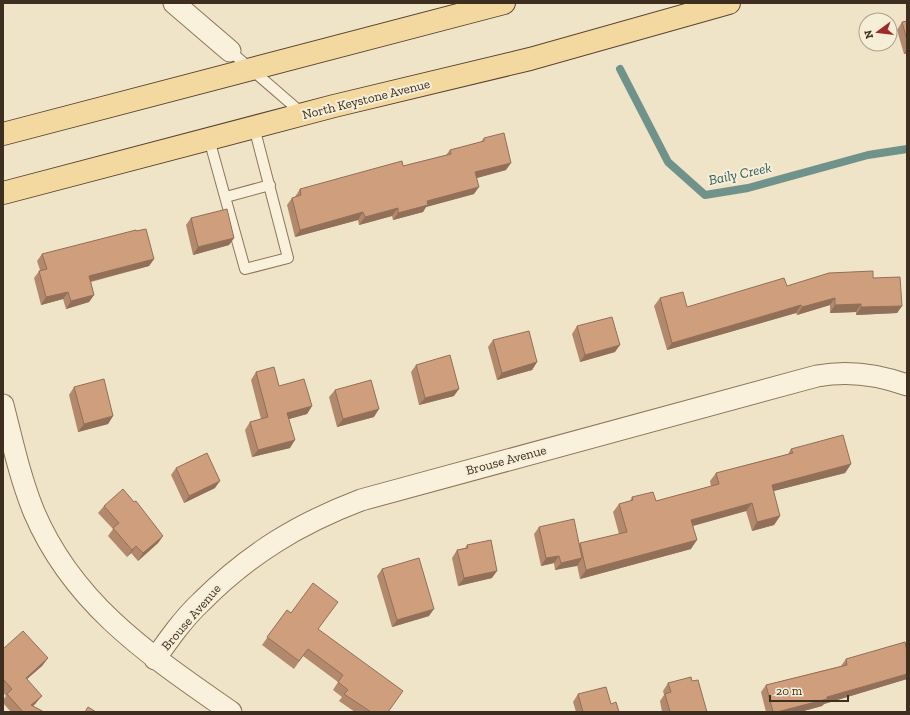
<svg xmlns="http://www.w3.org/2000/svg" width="910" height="715" font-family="'Zilla Slab',serif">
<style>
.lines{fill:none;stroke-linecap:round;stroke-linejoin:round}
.stream{stroke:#6f938a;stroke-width:8}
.lane-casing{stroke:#8d765c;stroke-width:12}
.street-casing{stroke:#8d765c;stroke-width:23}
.primary-casing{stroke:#5b4430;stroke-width:24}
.lane{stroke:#faf1dc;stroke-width:10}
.street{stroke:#faf1dc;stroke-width:21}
.primary{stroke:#f3d9a0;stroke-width:22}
.wall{fill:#b2896c}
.shaded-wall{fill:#916f58}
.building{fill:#cf9f7d;stroke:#916f58}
.labels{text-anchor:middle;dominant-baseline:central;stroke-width:4;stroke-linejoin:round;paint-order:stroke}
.street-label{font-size:13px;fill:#3d2e20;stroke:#f7eed8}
.water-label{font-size:14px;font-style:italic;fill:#2f5d5a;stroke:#f7eed8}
</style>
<rect width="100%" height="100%" fill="#f0e4c8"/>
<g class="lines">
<path class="stream" d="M620,69l48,93 37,33 43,-7 120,-33 39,-6"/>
<g class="lane-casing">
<path id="lane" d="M230,51l73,63
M209,139l36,130 43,-11 -34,-131
M226,197l44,-12"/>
</g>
<g class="street-casing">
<path id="street" d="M174,3l56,48
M3,405c9,35 17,73 31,107 40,94 117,144 197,200
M155,659c14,-20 28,-40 46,-57 48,-48 97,-78 160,-102l456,-124c32,-6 60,-2 90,9"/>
</g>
<g class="primary-casing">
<path id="primary" d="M3,134l501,-131
M3,193l331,-87 196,-47 199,-56"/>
</g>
<use href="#lane" class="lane"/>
<use href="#street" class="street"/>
<use href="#primary" class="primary"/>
</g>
<path class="wall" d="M907,21v32l-3,1 -7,-24 5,-8z
M484,138l22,32 -30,8 -2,16 -48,13 -3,5 -30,8 -1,-4 -33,9 -1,-5 -63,17 -8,-32 5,-7 3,-1 5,-8 103,-23 43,-11 4,-5 31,-8z
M191,218l43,20 -5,7 -36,10 -7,-30z
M136,231l18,28 -5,7 -58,16 3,13 -5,7 -23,7 -3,-10 -22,6 -7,-27 6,-8 -3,-9 5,-7z
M873,278l29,28 -5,7 -41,2v-3l-26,1v-8l-33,10 -1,-2 -129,37 -13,-44 6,-8 27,9 100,-21z
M577,326l38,26 -35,10 -8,-28z
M493,340l44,22 -5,8 -35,10 -9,-33z
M416,365l38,31 -35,9 -8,-33z
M256,372l23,14 33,20 -5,8 -18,5 1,29 -38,9 -7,-27 5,-8 11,-3 -10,-39z
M74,387l39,29 -5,8 -30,8 -9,-37z
M335,390l39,27 -37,10 -8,-30z
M791,449l60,15 -6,9 -72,18 7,25 -6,9 -22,6 -6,-20 -53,15 -2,23 -111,30 -3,-14 -22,5 -1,-7 -13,3 -7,-32 5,-7 40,17 1,-1 39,-9 -6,-22 6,-8 11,-3 2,-4 24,4 55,-15 -1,-5 6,-8 72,-19z
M176,468l39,20 -31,15 -13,-28z
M104,506l59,30 -5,7 -20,18 -7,-8 -4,4 -19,-21 5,-7 -15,-16z
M467,545l25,33 -34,8 -6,-28 5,-8 8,-2z
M382,569l47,47 -37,11 -15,-51z
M287,610l4,3 27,16 70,83h-33l-16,-11 3,-4 -9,-7 5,-8 -35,-26 -9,13 -32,-24z
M3,649l45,9 -6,8 -15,13 9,24 -3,3 11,6h-33l-8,-9v-3l3,-4 -3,-4z
M907,651v28l-83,25 -2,2 -22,6h-34l-5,-20 5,-7 75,-19 5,-7z
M692,681l15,31h-45l-2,-11 4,-6 -1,-4 5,-8z
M578,694l33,10 8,8h-43l-3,-10z"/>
<path class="shaded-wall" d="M907,49v4l-3,1z
M511,163l-5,7 -36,10 5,-8z
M479,187l-5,7 -48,13 -3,5 -30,8 5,-7 29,-12z
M398,208l-6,8 -33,9 6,-8z
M363,212l-5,8 -63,17 5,-7z
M234,238l-5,7 -36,10 5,-8z
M154,259l-5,7 -65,17 5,-7z
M68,292l-5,7 -22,6 5,-8z
M94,295l-5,7 -23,7 5,-8z
M835,298l-5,7 -33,10 5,-8z
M861,304l-5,8 -26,1 5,-8z
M801,305l-5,8 -129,37 5,-7z
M902,306l-5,7 -41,2 5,-8z
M620,345l-5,7 -35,10 5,-7z
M537,362l-5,8 -35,10 5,-7z
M459,389l-5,7 -35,9 6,-7z
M312,406l-5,8 -25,7 5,-8z
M379,409l-5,8 -37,10 6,-8z
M113,416l-5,8 -30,8 6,-8z
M295,440l-5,8 -38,9 6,-7z
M851,464l-6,9 -79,20 6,-8z
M220,481l-5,7 -31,15 5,-7z
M752,503l-6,8 -61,17 6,-8z
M780,516l-6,9 -22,6 5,-9z
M163,536l-5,7 -20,18 5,-8z
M697,540l-6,9 -111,30 6,-9z
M136,546l-5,7 -4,4 5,-7z
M559,556l-5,7 -13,3 5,-8z
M582,558l-5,8 -22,4 6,-7z
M497,571l-5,7 -34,8 6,-8z
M434,609l-5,7 -37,11 5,-7z
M48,658l-6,8 -22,19 6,-7z
M907,674v5l-83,25 -2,2 -22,6h-23z
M42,696l-6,7 -9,9 4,-7z"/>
<path class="building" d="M907,21v19l-5,-18z
M504,133l7,30 -36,9 4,15 -52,14 1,4 -30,8v-5l-33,9 -2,-5 -63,18 -8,-32 9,-3 -1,-6 102,-28 1,5 48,-12 -1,-4 34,-9v-3z
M227,209l7,29 -36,9 -7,-29z
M146,229l8,30 -65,17 5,19 -23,6 -3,-9 -22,5 -7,-26 8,-2 -5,-15 94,-24v1z
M873,271v7l27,-1 2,29 -41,1v-3l-26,1v-7l-33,9 -1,-2 -129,38 -12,-45 23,-6 4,15 97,-29 3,8 42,-13z
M612,317l8,28 -35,10 -8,-29z
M529,331l8,31 -35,11 -9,-33z
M450,355l9,34 -34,9 -9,-33z
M274,367l5,19 25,-7 8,27 -25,7 8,27 -37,10 -8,-28 18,-5 -12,-45z
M104,379l9,37 -29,8 -10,-37z
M371,380l8,29 -36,10 -8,-29z
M843,435l8,29 -79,21 8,31 -23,6 -5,-19 -61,17 6,20 -111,30 -6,-27 47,-11 -8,-28 14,-4 -1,-3 21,-5 3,9 63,-17 -3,-11 77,-20 -2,-4z
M207,453l13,28 -31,15 -13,-28z
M123,489l11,13 2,-1 27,35 -20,17 -7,-7 -4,4 -19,-22 6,-5 -15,-17z
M574,519l8,39 -21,5 -2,-7 -13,2 -7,-31z
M491,540l6,31 -33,7 -7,-28 11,-2 -1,-3z
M419,558l15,51 -37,11 -15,-51z
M313,583l25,19 -20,27 85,62 -15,21h-17l-27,-18 4,-4 -10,-8 5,-7 -35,-26 -9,12 -32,-24 20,-27 4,3z
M23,631l25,27 -22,20 16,18 -11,9 13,7h-21l-16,-18 5,-5 -9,-10v-30z
M905,642l2,9v23l-80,23v2l-50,13h-4l-7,-27 81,-20 -1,-6z
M691,677l1,4 6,-1 9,32h-37l-5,-18 6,-2 -3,-9z
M606,687l5,17 5,-2 3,10h-36l-5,-18z
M88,707l8,5h-11z"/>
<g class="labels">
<g class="street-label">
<text transform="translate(366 99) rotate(-14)">North Keystone Avenue</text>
<text transform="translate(506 460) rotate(-15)">Brouse Avenue</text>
<text transform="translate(191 617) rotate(-49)">Brouse Avenue</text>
</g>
<g class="water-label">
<text transform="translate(740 174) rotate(-12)">Baily Creek</text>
</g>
</g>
<rect width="910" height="715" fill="none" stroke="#3d2e20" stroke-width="8"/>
<g transform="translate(878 32) rotate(255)"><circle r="19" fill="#f7eed8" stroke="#ada18e"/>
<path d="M0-3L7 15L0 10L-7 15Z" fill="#9e2a2b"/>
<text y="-6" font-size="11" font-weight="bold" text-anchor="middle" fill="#3d2e20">N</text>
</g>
<path d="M770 695v6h78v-6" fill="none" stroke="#3d2e20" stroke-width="2"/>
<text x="776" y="695" font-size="12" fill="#3d2e20" stroke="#f7eed8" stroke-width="3" paint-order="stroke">20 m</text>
</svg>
